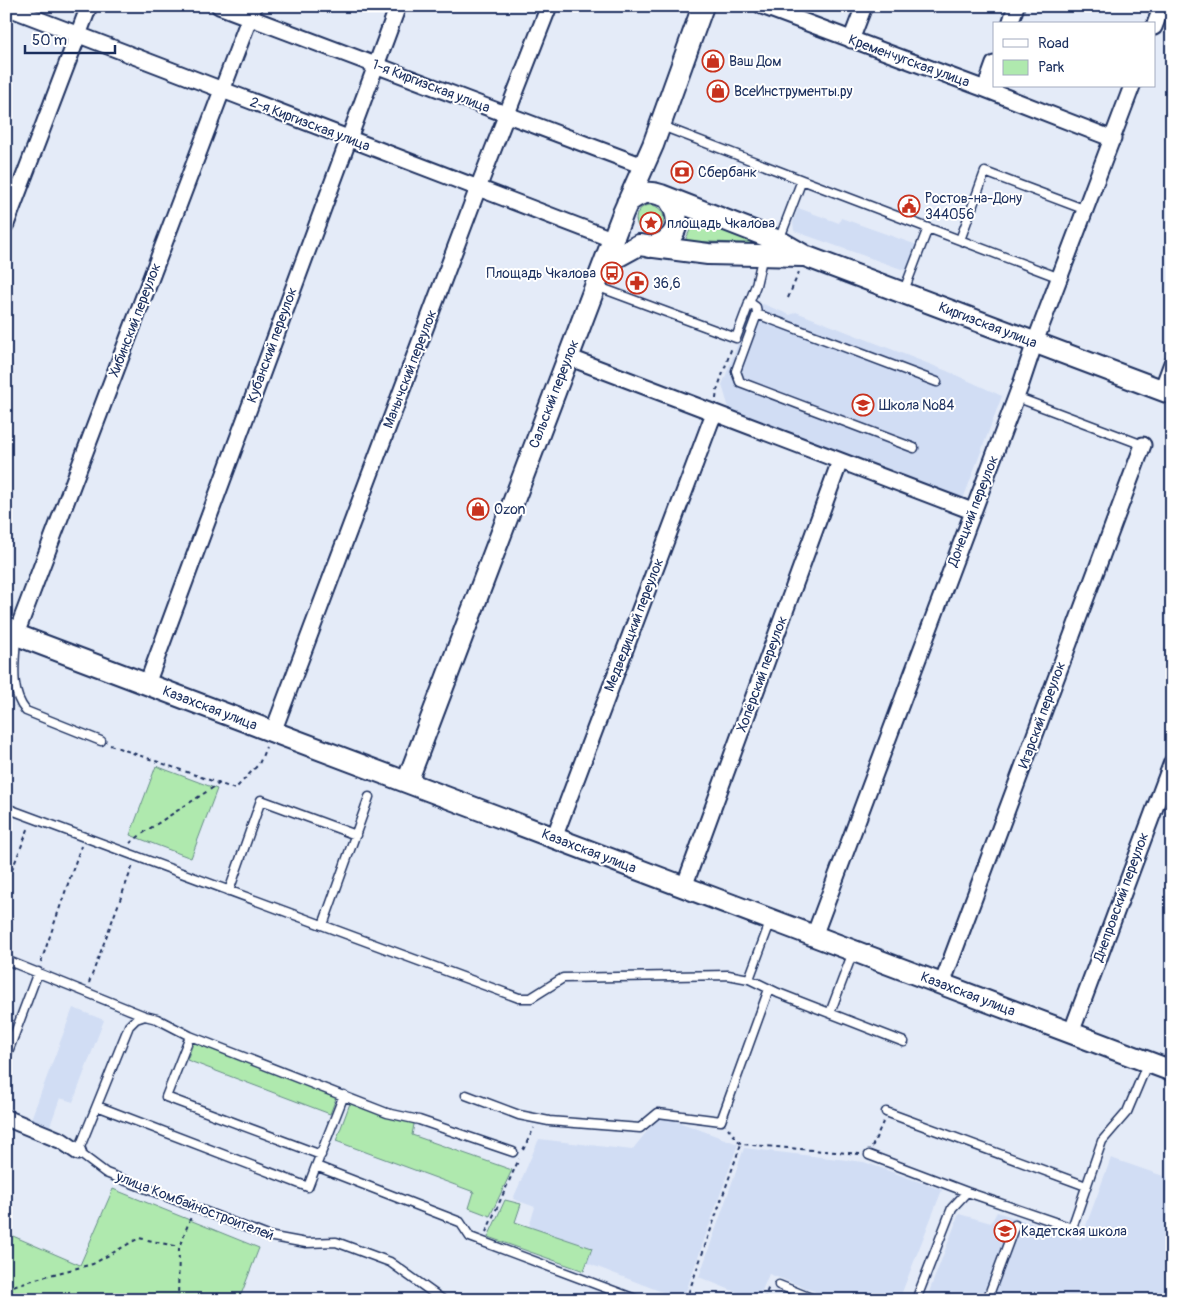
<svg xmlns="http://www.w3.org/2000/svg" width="1178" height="1306" font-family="Pangolin,sans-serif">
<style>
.built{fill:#d1ddf4}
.green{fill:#afe9ae;stroke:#658c86}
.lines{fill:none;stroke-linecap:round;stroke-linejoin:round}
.lane-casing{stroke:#1b2f5e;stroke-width:11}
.street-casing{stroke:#1b2f5e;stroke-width:19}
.secondary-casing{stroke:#1b2f5e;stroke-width:24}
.path{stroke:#1b2f5e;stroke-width:2;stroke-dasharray:4 4;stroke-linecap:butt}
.lane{stroke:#fff;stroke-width:8}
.street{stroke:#fff;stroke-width:15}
.secondary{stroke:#fff;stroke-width:20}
.labels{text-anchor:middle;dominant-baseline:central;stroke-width:4;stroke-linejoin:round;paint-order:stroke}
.poi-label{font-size:14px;fill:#1b2f5e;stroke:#fff;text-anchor:start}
.street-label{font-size:14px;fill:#1b2f5e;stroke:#fff}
</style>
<rect width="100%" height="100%" fill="#e4ebf8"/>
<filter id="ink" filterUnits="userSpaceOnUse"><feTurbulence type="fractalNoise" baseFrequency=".02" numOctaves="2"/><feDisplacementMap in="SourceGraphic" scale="10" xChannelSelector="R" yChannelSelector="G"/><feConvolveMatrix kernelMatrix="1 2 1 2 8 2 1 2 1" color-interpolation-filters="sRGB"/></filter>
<g filter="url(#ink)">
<path class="built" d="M798,208l41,15 2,-5 76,27 -10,26 -113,-40 -1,-9z
M763,304l27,11 6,-3 151,59 55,25 -40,106 -231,-87 -9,-30 29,-75z
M73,1008l31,12 -31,82 -13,-4 -10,28 -19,-7z
M660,1115l78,29 -55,156 -96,-37 5,-15 -63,-21 6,-20 -22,-8 26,-60 93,11z
M744,1148l120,14 78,28 -43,110h-62l-68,-26 -11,26h-3l-56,-23z
M1111,1158l58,20 3,-2v124h-246l33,-86 32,9 6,-11 84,27z"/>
<path class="green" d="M636 219a14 14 0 1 1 28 0a14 14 0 1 1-28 0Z
M692,217l73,27 -80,-3 6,-13z
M156,766l61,23 -26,69 -61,-23z
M195,1038l143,55 -8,21 -143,-54z
M352,1098l63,21 -3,16 100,35 -22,46 -21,-8 5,-16 -138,-51z
M113,1189l146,59 -20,52h-233v-67l74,32z
M505,1200l16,4 -6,18 77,26 -8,23 -96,-34z"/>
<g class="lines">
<g class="lane-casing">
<path id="lane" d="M662,126l140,54
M928,228l132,50
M779,240l23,-60 126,48 -25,65
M960,240l25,-68 101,38
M596,286l140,52 20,-53 7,-30
M749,302l7,5 1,7 180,68
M757,314l-21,57 4,11 174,66
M1016,397l127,48
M16,636c-1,25 -7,55 10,75l75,30
M6,808l513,190h12l32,-20 165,-3 21,4 29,14 126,49
M229,891l32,-91 95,35
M323,925l46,-128
M6,960l139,56
M749,979l22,-59
M830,1013l23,-61
M190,1036l-24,61 155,58
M6,1057l32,-85
M344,1095l-28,71 144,56 10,15 168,63
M466,1095l53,20 30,6 91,7 18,-15 63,8 48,-132
M97,1106l211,81 8,-21
M886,1112l200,74
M869,1155l98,37 105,36 30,-87 25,-29 21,-50
M779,1285l37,15
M443,1300l-53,-38 -54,-20 -30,1 -38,-7 -162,-63 -28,-21 51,-126 7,-7 9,-3 12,3 33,17 197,77 32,7 94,32
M916,1300l36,-92 15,-16
M987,1300l28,-75"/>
</g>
<g class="street-casing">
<path id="street" d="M219,6l424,160
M762,6l223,83 128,50
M6,7l608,233
M1010,24l6,-18
M1154,27l8,-21
M851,40l13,-34
M985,89l9,-25
M6,224l83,-218
M568,357l404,154
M1162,390l10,-27
M16,634l238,-628
M147,684l251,-678
M273,732l205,-544 71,-182
M554,838l160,-425
M684,887l156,-426
M814,936l207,-552 14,-42 97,-256
M942,984l201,-539
M1071,1033l101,-271
M6,1118l56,23 16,11"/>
</g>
<g class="secondary-casing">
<path id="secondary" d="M627,203c11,-9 20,-13 34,-8l118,46 26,15 367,138
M649,247c29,-6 35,-26 19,-49
M603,268l14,-11 22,-12 69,9 95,2
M6,631l1166,440
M407,782l216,-569 30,-68 50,-139"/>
</g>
<path class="path" d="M788,298l11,-26
M716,399l1,-9 15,-43
M6,710l7,-4
M110,745l125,44 24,-25 7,-17
M130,843l16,-12 74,-48
M6,885l23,-58
M41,962l40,-116
M89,983l44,-118
M728,1128l13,16 119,10
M872,1147l11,-25
M523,1150l11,-22
M486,1232l33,-73
M6,1288l40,-12 47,-12 46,-26 40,9
M178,1300l1,-53 12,-30
M686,1300l55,-156
M764,1300l5,-14"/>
<use href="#lane" class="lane"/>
<use href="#street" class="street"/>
<use href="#secondary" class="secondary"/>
</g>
</g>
<defs>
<g id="shop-ring" transform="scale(1.125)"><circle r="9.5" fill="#fff" stroke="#c8321e" stroke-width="1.5"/><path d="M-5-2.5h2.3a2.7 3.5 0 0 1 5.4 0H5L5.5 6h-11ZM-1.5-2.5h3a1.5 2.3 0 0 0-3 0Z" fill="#c8321e"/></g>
<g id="bank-ring" transform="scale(1.125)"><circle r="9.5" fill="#fff" stroke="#c8321e" stroke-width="1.5"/><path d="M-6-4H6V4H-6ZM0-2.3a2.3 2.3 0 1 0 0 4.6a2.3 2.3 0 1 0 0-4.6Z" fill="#c8321e"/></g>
<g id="civic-ring" transform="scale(1.125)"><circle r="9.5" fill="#fff" stroke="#c8321e" stroke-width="1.5"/><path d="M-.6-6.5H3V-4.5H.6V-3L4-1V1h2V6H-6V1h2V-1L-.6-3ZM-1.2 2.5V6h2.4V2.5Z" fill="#c8321e"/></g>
<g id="sight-ring" transform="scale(1.125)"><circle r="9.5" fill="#fff" stroke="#c8321e" stroke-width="1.5"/><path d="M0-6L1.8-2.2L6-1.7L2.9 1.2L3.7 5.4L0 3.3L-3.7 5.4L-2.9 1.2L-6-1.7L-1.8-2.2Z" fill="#c8321e"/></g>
<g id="bus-ring" transform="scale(1.125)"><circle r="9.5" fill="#fff" stroke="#c8321e" stroke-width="1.5"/><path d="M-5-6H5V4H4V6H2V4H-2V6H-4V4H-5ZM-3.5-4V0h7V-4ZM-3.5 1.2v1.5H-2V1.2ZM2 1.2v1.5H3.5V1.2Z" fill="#c8321e"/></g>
<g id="pharmacy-ring" transform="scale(1.125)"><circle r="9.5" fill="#fff" stroke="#c8321e" stroke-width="1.5"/><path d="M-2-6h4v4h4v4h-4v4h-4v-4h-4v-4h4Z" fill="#c8321e"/></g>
<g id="school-ring" transform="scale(1.125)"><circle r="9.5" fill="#fff" stroke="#c8321e" stroke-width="1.5"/><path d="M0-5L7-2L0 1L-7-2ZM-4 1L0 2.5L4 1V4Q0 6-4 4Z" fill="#c8321e"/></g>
</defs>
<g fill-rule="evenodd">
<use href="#shop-ring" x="713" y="61"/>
<use href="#shop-ring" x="718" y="91"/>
<use href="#bank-ring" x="682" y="172"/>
<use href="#civic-ring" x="909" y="206"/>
<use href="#sight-ring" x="651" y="223"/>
<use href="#bus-ring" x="612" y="273"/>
<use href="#pharmacy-ring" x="637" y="283"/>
<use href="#school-ring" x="863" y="405"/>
<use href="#shop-ring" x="478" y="509"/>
<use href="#school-ring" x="1005" y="1231"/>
</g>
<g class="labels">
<g class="poi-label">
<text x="729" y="61">Ваш Дом</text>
<text x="734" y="91">ВсеИнструменты.ру</text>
<text x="698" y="172">Сбербанк</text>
<text x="925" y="198">Ростов-на-Дону<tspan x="925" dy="16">344056</tspan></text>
<text x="667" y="223">площадь Чкалова</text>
<text x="596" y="273" text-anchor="end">Площадь Чкалова</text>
<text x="653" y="283">36,6</text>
<text x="879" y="405">Школа №84</text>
<text x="494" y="509">Ozon</text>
<text x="1021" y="1231">Кадетская школа</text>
</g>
<g class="street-label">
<text transform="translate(909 61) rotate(20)">Кременчугская улица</text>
<text transform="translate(431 86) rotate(21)">1-я Киргизская улица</text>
<text transform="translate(310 124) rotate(21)">2-я Киргизская улица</text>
<text transform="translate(135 320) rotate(-69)">Хибинский переулок</text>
<text transform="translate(988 325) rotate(21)">Киргизская улица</text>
<text transform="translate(272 345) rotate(-70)">Кубанский переулок</text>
<text transform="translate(410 369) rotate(-69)">Манычский переулок</text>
<text transform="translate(554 394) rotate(-69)">Сальский переулок</text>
<text transform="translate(973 511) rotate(-69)">Донецкий переулок</text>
<text transform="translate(634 625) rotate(-69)">Медведицкий переулок</text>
<text transform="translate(762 674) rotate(-70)">Хопёрский переулок</text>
<text transform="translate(210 708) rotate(21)">Казахская улица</text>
<text transform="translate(1042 715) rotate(-70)">Игарский переулок</text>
<text transform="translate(589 851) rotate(21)">Казахская улица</text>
<text transform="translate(1121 897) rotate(-70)">Днепровский переулок</text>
<text transform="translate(968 994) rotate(21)">Казахская улица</text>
<text transform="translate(195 1206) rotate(21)">улица Комбайностроителей</text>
</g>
</g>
<rect width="1178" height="1306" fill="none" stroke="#fff" stroke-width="25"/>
<rect x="12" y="12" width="1153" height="1281" fill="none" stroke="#1b2f5e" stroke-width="2" filter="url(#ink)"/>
<rect x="993" y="22" width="162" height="65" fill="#ffffff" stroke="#a4acbf"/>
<rect x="1003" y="39" width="25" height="8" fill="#ffffff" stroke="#a4acbf"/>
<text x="1038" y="48" font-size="15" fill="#1b2f5e">Road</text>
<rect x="1003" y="60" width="25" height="15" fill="#afe9ae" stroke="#a4acbf"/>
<text x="1038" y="72" font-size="15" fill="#1b2f5e">Park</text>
<path d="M25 45v8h90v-8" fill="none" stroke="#1b2f5e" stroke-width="2.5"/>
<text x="32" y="45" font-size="15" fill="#1b2f5e" stroke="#ffffff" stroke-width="4" paint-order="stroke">50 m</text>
</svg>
